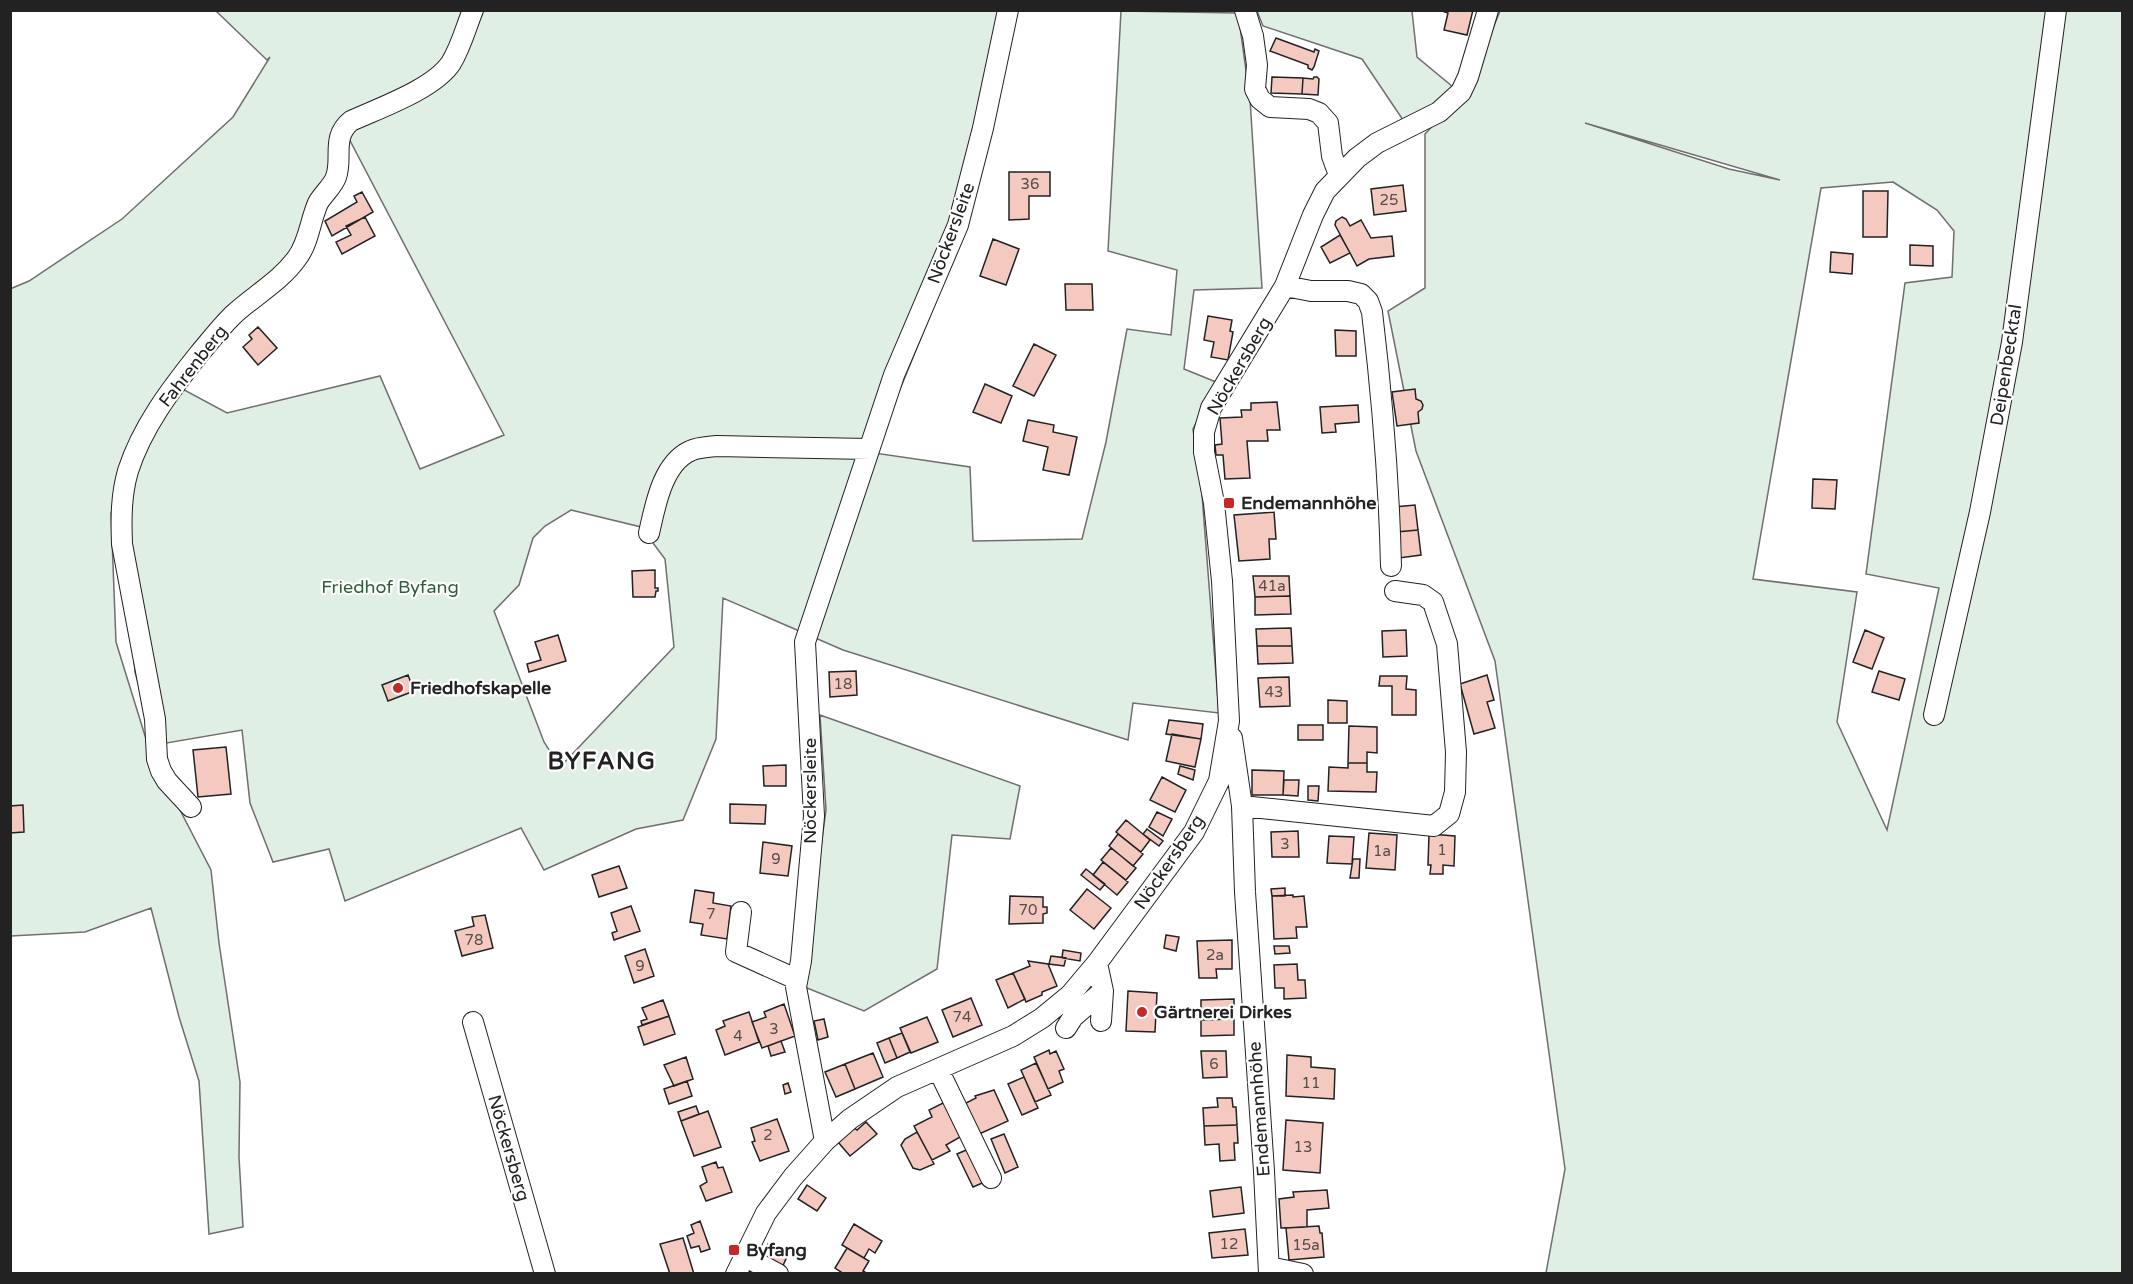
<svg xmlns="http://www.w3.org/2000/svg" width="2133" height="1284" font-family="'Varela Round',sans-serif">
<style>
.green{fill:#e0efe3;stroke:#6f6f6f;stroke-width:1.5;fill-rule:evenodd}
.building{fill:#f3c9c0;stroke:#222;stroke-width:1.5}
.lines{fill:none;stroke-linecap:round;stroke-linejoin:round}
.minor-casing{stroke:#222;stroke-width:22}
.minor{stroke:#fff;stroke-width:20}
.poi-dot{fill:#c62828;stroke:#fff;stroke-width:2}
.labels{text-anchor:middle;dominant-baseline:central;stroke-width:4.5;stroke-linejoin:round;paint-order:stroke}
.number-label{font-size:15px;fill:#564c4a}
.street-label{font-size:18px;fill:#222;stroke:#fff}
.poi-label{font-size:18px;font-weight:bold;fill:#222;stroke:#fff;text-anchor:start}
.park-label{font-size:18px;fill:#2f5e38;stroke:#fff}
.district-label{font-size:24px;font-weight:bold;letter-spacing:1.5px;fill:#222;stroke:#fff}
</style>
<rect width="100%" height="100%" fill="#fff"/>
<path class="green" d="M1004,10l-54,257 -76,186 96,14 3,74 109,-2 24,-97 21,-113 44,6 6,-65 -69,-19 13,-240 117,2 12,86 12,189 -68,2 -10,79 32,13 -23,47 9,66 17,218 -86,-10 -5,37 -285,-90 -120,-52 -7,141 -33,81 -47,9 -92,41 -23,-42 -176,73 -16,-52 -56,13 -23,-59 -8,-73 -87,15 -20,-73 -13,-162 4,-16 51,-108 50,27 153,-37 40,93 84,-34 -159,-304 76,-40 54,-80zM571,510l70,17 24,32 9,88 -114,120 -16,-25 -50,-131 25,-26 14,-47 12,-12z
M216,11h255l-21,49 -100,59 -15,56 -35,73 -94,94 -83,143 -12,28 5,129 34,110 61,118 8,73 21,139 -1,75 4,70 -34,7 -10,-153 -20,-64 -28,-109 -66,24 -74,4 -1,-647 19,-8 93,-62 111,-102 37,-60 -3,3z
M1257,11h155l5,46 36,30 -20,18 -30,15 -41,-61 -99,-33z
M1500,11h622v1262h-576l19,-104 -70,-508 -79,-210 -28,-140 37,-23v-154l44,-47zM1585,123l195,57 -51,-11zM1893,182l44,28 17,21 -2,46 -47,6 -39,291 73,14 -52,242 -50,-108 20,-130 -104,-13 68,-391z
M820,715l200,71 -10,53 -58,-4 -15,134 -73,42 -62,-25 24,-176z"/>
<path class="building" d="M1439,10h34l-6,25 -23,-5 4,-17z
M1276,38l38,14 1,-3 4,2 -5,16 -2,3 -4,-2v-3l-38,-14z
M1272,77l31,1 -1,16 -31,-1z
M1314,77h3l2,2 -1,16 -16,-1 1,-16 10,1z
M1009,172h41v24h-21v23l-20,1z
M1403,185l3,26 -32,4 -3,-26z
M1863,191h25l-1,46h-24z
M362,192l11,20 -41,24 -7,-15 32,-19 -3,-6z
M365,217l10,19 -33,18 -6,-12 15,-7 -5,-9z
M1342,217l4,2 4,7 11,-6 10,18 21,-2 2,20 -25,3 -12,7 -22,-41 1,-4z
M1340,235l10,18 -20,10 -9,-16z
M993,239l26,10 -13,36 -26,-9z
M1910,245l23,1v20l-23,-1z
M1831,252l22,2 -1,20 -22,-2z
M1065,284h27l1,26h-27z
M1208,316l24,4 -2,11 3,1 -5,28 -17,-3 3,-15 -10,-2z
M258,327l19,21 -19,17 -15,-18 9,-8 -3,-4z
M1335,330l21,1v25h-20z
M1034,344l22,11 -22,41 -21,-10z
M985,384l27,12 -11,27 -28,-11z
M1415,389l1,10 5,2 2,4 -1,4 -4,3 1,11 -22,3 -5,-34z
M1277,402l3,28h-13l1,11h-21l3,37 -25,1 -2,-24h-7l-1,-10 7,-1 -2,-26 22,-1 -1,-7h10v-7z
M1358,405l1,17 -24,2 1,8 -14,1 -2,-26z
M1028,420l26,5 -1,7 24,5 -8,38 -26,-5 5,-23 -25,-6z
M1813,479l24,1 -2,29 -23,-1z
M1415,505l3,25 -22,2 -2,-25z
M1274,512l2,27h-7l1,20 -31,2 -5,-46z
M1418,530l3,25 -22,3 -3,-26z
M655,570v18h3v3h-2l-1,6h-22l-1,-26z
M1253,576h36l1,20 -35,1z
M1290,596l1,18 -36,1v-18z
M1291,628l1,18h-35l-1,-17z
M1406,630l1,26 -24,1 -1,-26z
M1865,630l19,8 -12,31 -19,-7z
M558,635l8,26 -37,11 -2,-8 14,-4 -6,-18z
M1257,646h35l1,17 -35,1z
M856,671l1,24 -27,2 -1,-25z
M1879,671l26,8 -6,21 -27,-8z
M408,675l6,16 -26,10 -6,-16z
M1487,675l7,25 -7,2 8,26 -21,6 -14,-50z
M1380,676h27l-1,13 10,1v25h-24v-29h-13z
M1289,677l1,29 -30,1 -2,-29z
M1328,700l19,1v22h-19z
M1169,720l34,4 -2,15 -35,-5z
M1298,725h25v15h-25z
M1349,726l28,1v26l-10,-1v11h-19z
M1172,734l29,5 -6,28 -29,-6z
M226,747l5,47 -33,3 -5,-47z
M1348,763h19v9h10l-1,20 -48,-1 1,-24 19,1z
M786,765v21h-22l-1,-20z
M1180,766l15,4 -2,10 -15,-6z
M1252,770l32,1 -1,24h-31z
M1162,777l24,13 -11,22 -25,-12z
M1284,780h15l-1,16 -15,-1z
M1308,786h11l-1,15 -10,-1z
M730,804l36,1 -1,19 -35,-1z
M23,805l1,27 -14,1v-27z
M1157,812l15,7 -9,17 -14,-9z
M1126,820l24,20 -9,12 -25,-20z
M1147,829l16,12 -4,5 -16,-12z
M1298,831l1,26h-27l-1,-25z
M1369,833l28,2 -2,35 -29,-2z
M1118,834l25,20 -10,12 -24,-20z
M1429,834l26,2 -1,30 -11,-1v9h-13l1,-9h-3z
M1329,836l25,1 -2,27 -25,-1z
M763,842l29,4 -4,30 -28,-3z
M1111,848l25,20 -10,12 -25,-20z
M1353,859h7l-1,19h-9z
M1103,862l25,20 -11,13 -24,-20z
M619,866l8,22 -28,9 -7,-22z
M1086,869l19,15 -5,6 -19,-15z
M1285,888v8h-13l-1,-7z
M1087,889l24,19 -17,21 -24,-19z
M695,890l19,3 -1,10 18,3 -4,33 -26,-4 2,-11 -13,-2z
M1293,895v2l11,-1 3,31h-11l1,11 -23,1 -2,-43z
M1010,896l33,1v10h4v6l-4,1v9l-34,1z
M631,906l9,25 -26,9 -2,-7 5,-2 -6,-18z
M485,915l8,33 -31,8 -7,-25 19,-5 -2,-9z
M1166,935l13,2 -3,14 -12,-3z
M1232,940v29h-16l1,9h-18l-2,-37z
M1274,946h15l1,7 -15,1z
M645,949l9,27 -20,7 -9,-27z
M1063,950l18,3 -1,8 -18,-3z
M1051,956l15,2 -2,8 -15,-2z
M1028,961l20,3 9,22 -15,6v3l-16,7 -13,-29 17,-7z
M1297,964l1,16h7l1,18 -22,1v-11h-9l-1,-23z
M1013,973l12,26 -17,9 -12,-28z
M1128,991l29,2 -2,39 -29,-1z
M971,998l11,27 -29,12 -11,-27z
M1234,999v20l-33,1v-20z
M663,1000l6,16 -27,9 -1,-4 6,-2 -5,-11z
M784,1004l11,32 -33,12 -10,-26 14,-5 -2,-5z
M749,1012l10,30 -34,13 -9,-25 9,-4 -2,-5z
M669,1016l6,18 -31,11 -6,-18z
M927,1017l11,25 -27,11 -11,-25z
M824,1019l4,18 -10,3 -4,-19z
M1234,1019v16l-33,1v-16z
M902,1033l8,19 -13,6 -8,-20z
M889,1038l8,20 -12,5 -8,-20z
M781,1041l4,11 -14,4 -3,-10z
M1049,1050l1,4 6,-3 8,18 -5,2 4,11 -15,7 -14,-32z
M1201,1051h25l1,26 -24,1z
M873,1053l10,24 -28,12 -10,-25z
M1287,1055l24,2v10l24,2 -1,30 -48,-3z
M686,1057l7,22 -19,7 -10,-21z
M1036,1063l15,32 -16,7 -14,-32z
M845,1064l10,25 -19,8 -11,-25z
M1024,1077l14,31 -16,7 -14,-31z
M687,1081l5,15 -23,8 -5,-15z
M788,1083l3,9 -6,2 -2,-9z
M994,1090l14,31 -31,14 -13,-31 12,-6 -1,-2z
M1217,1098h15l1,9h3l1,18 -33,1 -1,-18 15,-1z
M945,1102l17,34 -16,9 4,6 -18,9 -18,-34 18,-9 -3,-7z
M696,1106l3,8 -18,7 -3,-9z
M708,1111l13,36 -27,9 -13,-35z
M777,1119l12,32 -29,10 -8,-19 3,-1 -4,-13z
M1286,1120l37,3 -3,50 -37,-3z
M866,1122l11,12 -27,22 -12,-14 16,-14 3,2z
M1237,1125l1,18h-4l1,17 -15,1 -1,-17 -14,1 -1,-19z
M917,1132l17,32 -14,6 -7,-2 -12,-23 4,-6z
M1004,1134l14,33 -13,6 -14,-34z
M971,1148l16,33 -14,6 -16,-33z
M716,1162l2,6 5,-1 9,25 -26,9 -6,-15 7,-4 -5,-15z
M807,1185l19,13 -9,13 -19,-12z
M1241,1187l3,26 -31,4 -3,-26z
M1327,1190l2,18 -22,2v17l-26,1 -2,-29 15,-2 -1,-5z
M700,1221l10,28 -9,3 -2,-6 -8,2 -4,-12 7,-3 -3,-8z
M854,1224l28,17 -7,12 -6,-4 -5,9 -22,-13z
M1319,1226l1,7h2l2,24 -35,3 -3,-32z
M1245,1229l3,26 -36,3 -3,-25z
M683,1238l11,36h-24l-10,-30z
M768,1244l20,10 -6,14 -21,-10z
M847,1248l22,13 -6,10 5,3h-24l-9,-6z"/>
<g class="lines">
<g class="minor-casing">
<path id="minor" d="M1245,10l8,26 4,29 -2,24 5,10 10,8 39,2 10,4 9,10 4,33 7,19
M1285,286l26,5h37l13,3 7,7 4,11c10,84 17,168 19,254
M649,533c6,-26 13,-69 41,-82 8,-4 18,-4 27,-5l152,3
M1934,715l46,-203 32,-170 44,-332
M1232,738l10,68 3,86 19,279 5,103
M1242,806l192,20 15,-12 6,-22 1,-40 -9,-108 -14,-42 -10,-7 -28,-4
M191,807l-24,-26 -6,-10 -4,-12 -2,-40 -33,-175c-1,-25 -1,-49 6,-73 14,-44 43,-82 71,-117 11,-13 21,-26 33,-38 21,-20 48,-34 65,-58 12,-16 13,-37 21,-55 5,-9 15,-17 18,-26 7,-19 -5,-40 15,-56 28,-13 83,-32 100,-58 10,-16 15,-36 22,-53
M741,912l-5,40 60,27
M1097,963l6,28 -2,30
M473,1022l72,252
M1066,1028l7,-11 30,-26
M938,1069l53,109
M825,1141l-29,-154 5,-26 13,-145 -9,-174 89,-267 64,-150 25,-97 25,-118
M744,1256l34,18
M1269,1267l34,7
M736,1274l30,-61 27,-36 32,-36 25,-22 47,-32 116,-51 29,-18 28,-23 27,-32 97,-131 25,-51 10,-60 -7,-140 -8,-78 -10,-51v-20l7,-24 74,-122 28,-71 12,-24 32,-33 20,-15 62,-31 22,-20 7,-15 20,-67"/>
</g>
<use href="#minor" class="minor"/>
</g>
<g class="poi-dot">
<rect x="1223" y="497" width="12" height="12" rx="3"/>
<circle cx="398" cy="688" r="6"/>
<circle cx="1142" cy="1012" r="6"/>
<rect x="728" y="1244" width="12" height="12" rx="3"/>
</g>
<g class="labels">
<g class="number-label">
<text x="1030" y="184">36</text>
<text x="1389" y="200">25</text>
<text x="1272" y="586">41a</text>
<text x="843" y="684">18</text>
<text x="1274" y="692">43</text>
<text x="1285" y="844">3</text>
<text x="1442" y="850">1</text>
<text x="1382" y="851">1a</text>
<text x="776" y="859">9</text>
<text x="1028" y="910">70</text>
<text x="711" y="914">7</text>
<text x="474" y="940">78</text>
<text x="1215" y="955">2a</text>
<text x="640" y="966">9</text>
<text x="962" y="1017">74</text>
<text x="774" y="1029">3</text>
<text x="738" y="1036">4</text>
<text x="1214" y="1064">6</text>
<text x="1311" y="1083">11</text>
<text x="768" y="1135">2</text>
<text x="1303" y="1147">13</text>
<text x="1229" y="1244">12</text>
<text x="1306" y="1245">15a</text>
</g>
<g class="street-label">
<text transform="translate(951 233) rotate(-70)">Nöckersleite</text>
<text transform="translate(2006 365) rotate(-81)">Deipenbecktal</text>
<text transform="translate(193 366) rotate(-52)">Fahrenberg</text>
<text transform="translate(1239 366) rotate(-60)">Nöckersberg</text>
<text transform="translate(810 791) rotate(-90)">Nöckersleite</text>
<text transform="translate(1169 862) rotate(-56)">Nöckersberg</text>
<text transform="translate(1259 1109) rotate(-94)">Endemannhöhe</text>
<text transform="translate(509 1148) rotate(74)">Nöckersberg</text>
</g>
<g class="poi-label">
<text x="1241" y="503">Endemannhöhe</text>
<text x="410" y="688">Friedhofskapelle</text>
<text x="1154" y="1012">Gärtnerei Dirkes</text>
<text x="746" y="1250">Byfang</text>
</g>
<g class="park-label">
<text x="390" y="587">Friedhof Byfang</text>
</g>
<g class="district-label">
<text x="602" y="761">BYFANG</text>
</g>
</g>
<rect width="2133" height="1284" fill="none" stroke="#222222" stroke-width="24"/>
</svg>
